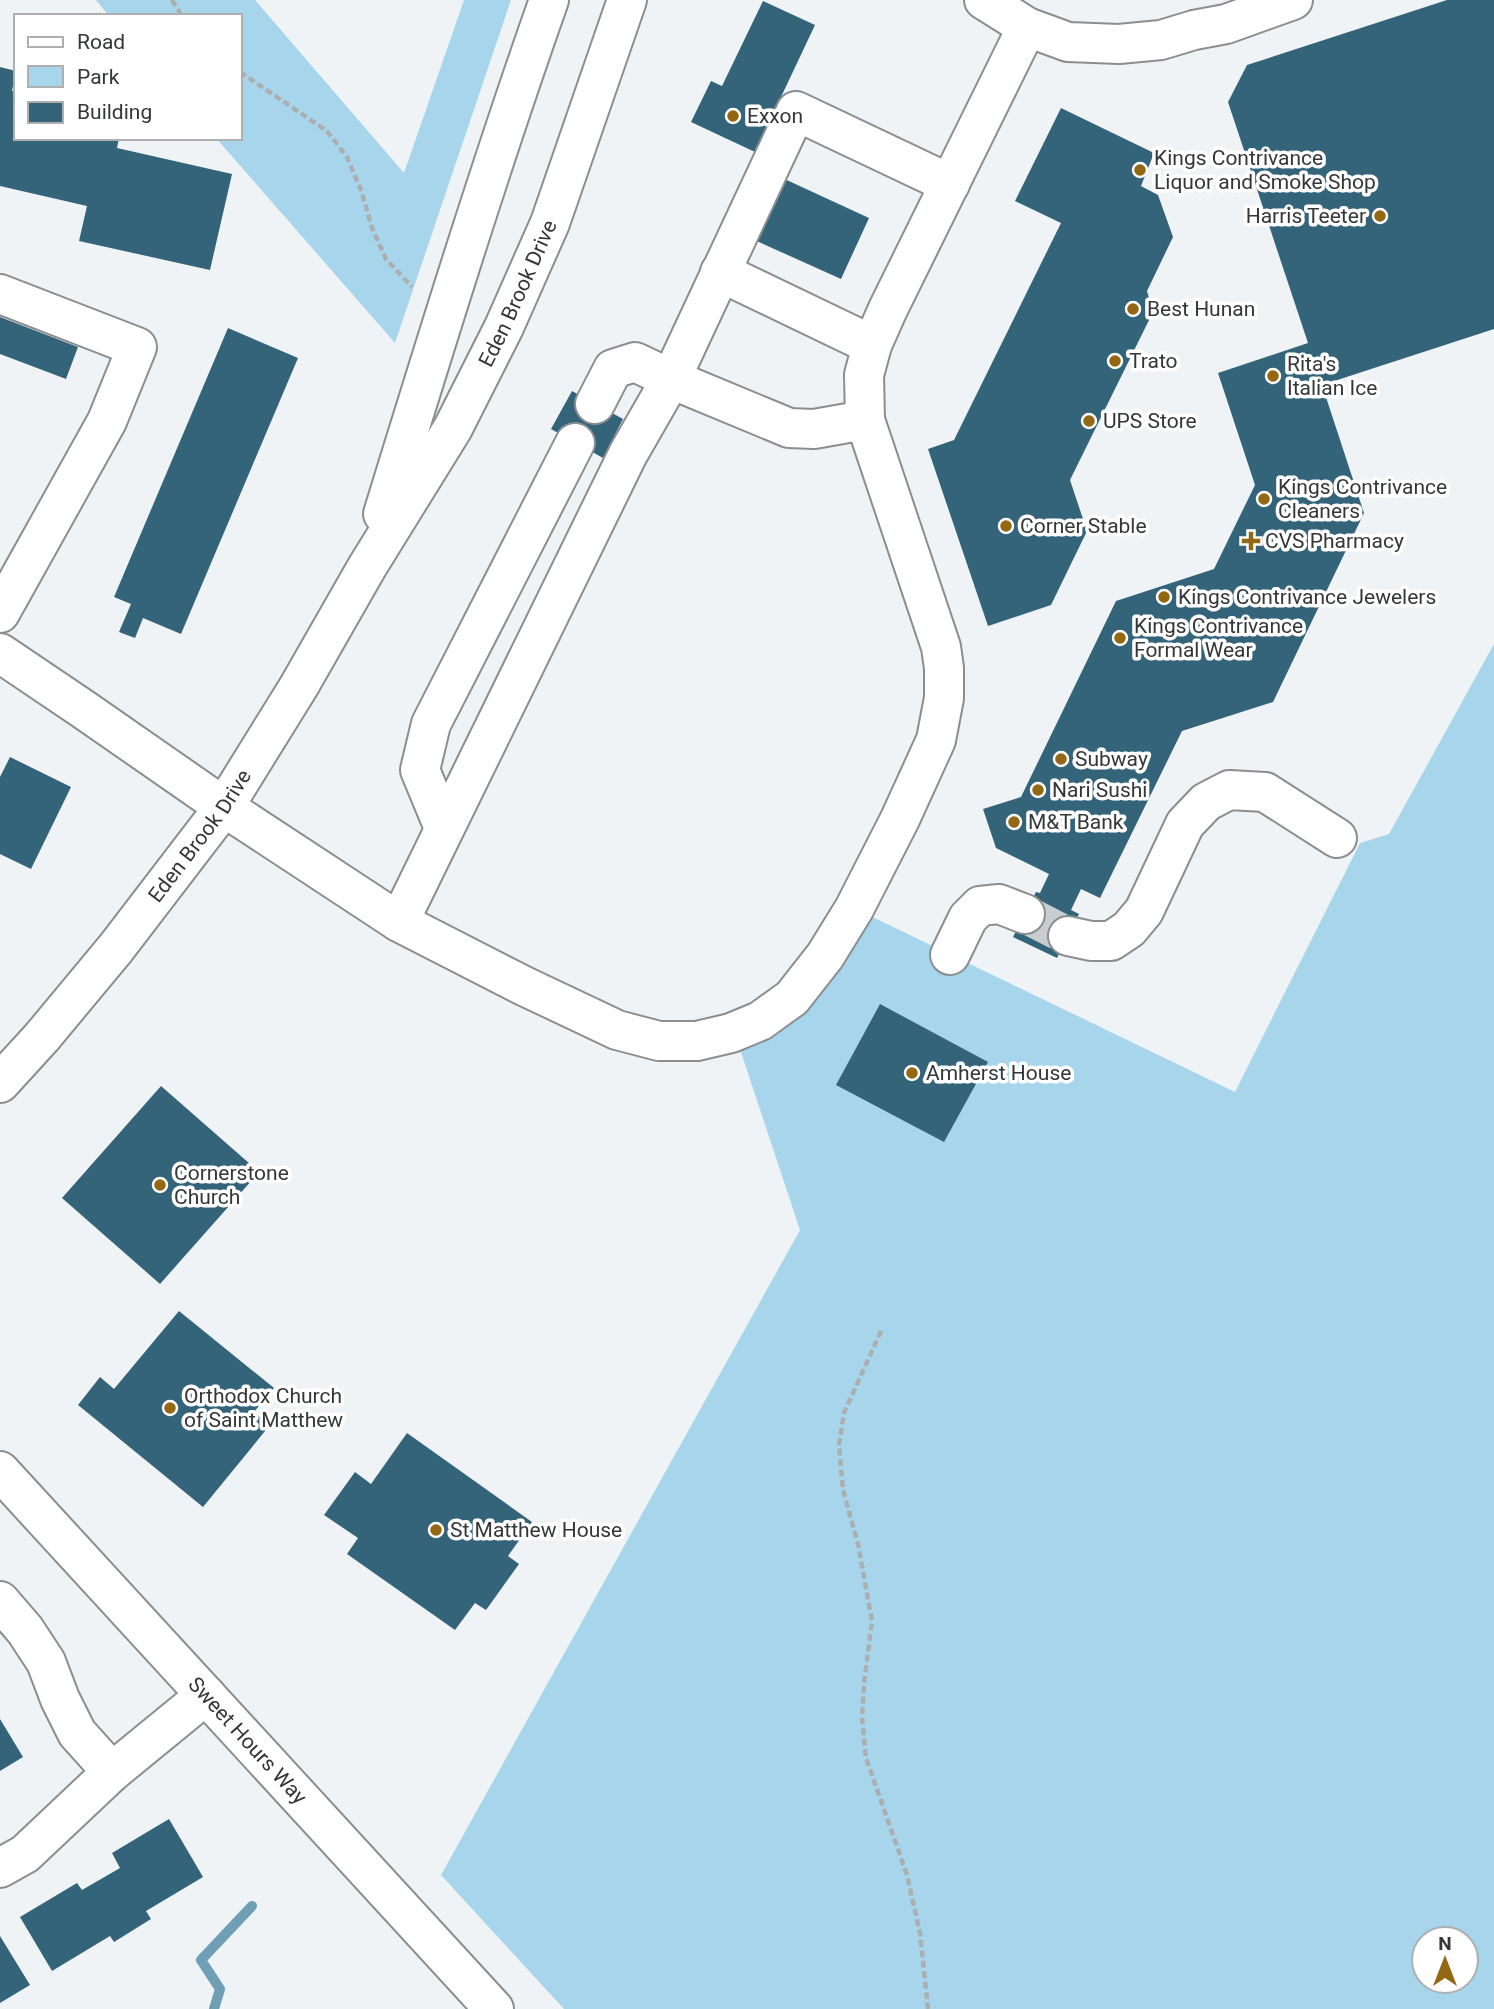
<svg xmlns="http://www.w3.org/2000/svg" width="1494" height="2009" font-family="Roboto,sans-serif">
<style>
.green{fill:#a7d6ec;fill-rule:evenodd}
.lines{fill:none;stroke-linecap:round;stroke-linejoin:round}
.stream{stroke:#6e9fb5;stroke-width:10}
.building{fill:#346479}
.minor-tunnel{stroke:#cacdcf;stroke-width:38;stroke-dasharray:38 19;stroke-linecap:butt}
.minor-casing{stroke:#8b8e90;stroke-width:42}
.path{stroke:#acafb0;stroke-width:4.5;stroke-dasharray:7 3.5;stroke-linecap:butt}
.minor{stroke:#fff;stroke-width:38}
.poi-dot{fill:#946813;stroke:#fff;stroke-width:2.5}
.labels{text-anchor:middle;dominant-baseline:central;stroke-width:7;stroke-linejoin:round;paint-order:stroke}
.poi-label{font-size:21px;fill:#353637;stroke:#fff;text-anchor:start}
.street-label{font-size:21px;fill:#353637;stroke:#fff}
</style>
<rect width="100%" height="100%" fill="#eff3f5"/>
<path class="green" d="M96,0h159l149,173 60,-173h47l-116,343 -179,-205h24v-122h-131z
M1494,644v1365h-930l-123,-134 359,-645 -65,-196 119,-126 381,184 125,-249 29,-9zM1424,1939h42v42h-42z"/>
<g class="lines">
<path class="stream" d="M214,2009l6,-20 -19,-29 51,-54"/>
</g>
<path class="building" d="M1447,0h47v329l-172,56 42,128 -91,189 -91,29 -82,167 -19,-9 -10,21 8,4 -22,44 -44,-21 23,-45 4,1 9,-19 -53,-26 -13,-39 38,-12 95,-196 98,-32 41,-84 -37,-112 90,-30 -80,-241 19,-37z
M763,1l52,24 -60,127 -64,-30 20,-41 11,5z
M0,67l16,4 -4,20h4v47h103l-2,10 115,26 -22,96 -131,-29 8,-35 -87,-20z
M1061,108l93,45 -13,33 17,9 15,42 -26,54 6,21 -83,168 17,51 -36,74 -63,21 -60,-177 26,-9 107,-217 -46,-22z
M778,176l91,42 -28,61 -91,-41z
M0,317l78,30 -12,32 -66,-25z
M228,328l70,30 -117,276 -38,-16 -8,20 -16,-6 12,-28 -17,-7z
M572,391l51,28 -20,39 -52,-29z
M10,757l61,30 -40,82 -31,-15v-77z
M880,1004l108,58 -44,80 -108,-57z
M161,1086l98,86 -99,112 -98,-86z
M179,1311l95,77 -20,24 16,13 -67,82 -125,-102 22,-28 14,12z
M407,1433l125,89 -24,34 11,8 -33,46 -11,-7 -20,27 -108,-76 11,-16 -34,-23 31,-43 16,12z
M0,1719l23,38 -23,14z
M169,1819l34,58 -57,34 5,8 -37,23 -4,-6 -58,35 -32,-54 57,-34 5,7 38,-22 -8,-15z
M0,1936l30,49 -30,18z"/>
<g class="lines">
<path class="minor-tunnel" d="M1025,914l43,22"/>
<g class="minor-casing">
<g id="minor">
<path d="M984,0l43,27 41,15 51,2 42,-4 33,-10 32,-6 67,-24"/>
<path d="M720,272l152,73"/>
<path d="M0,294l137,53 -30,74 -107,192"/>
<path d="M595,404l18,-35 22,-7 36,17 125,-268 154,73"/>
<path d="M383,514c53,-172 106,-344 166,-514"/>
<path d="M0,653l83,56 141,98 175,115 125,64 93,44 42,11h38l34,-8 29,-12 32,-23 33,-42 29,-47 46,-90 36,-79 8,-42v-30l-3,-21 -76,-227 -1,-45 8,-30 16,-36 139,-282"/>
<path d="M444,828l-24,-58 11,-46 144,-281"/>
<path d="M399,922l229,-468 43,-75 118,49 25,1 51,-9"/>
<path d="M1068,936l23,5h20l18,-12 15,-18 41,-87 21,-22 23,-12 36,2 72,46"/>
<path d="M950,955l18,-37 12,-12 19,-2 26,10"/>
<path id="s1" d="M0,1083l42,-46 74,-89 108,-141 75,-121 68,-119 86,-139 51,-101 46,-104 77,-223"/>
<path id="s2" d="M0,1471l494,538"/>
<path d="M0,1601l25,29 21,32 14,37 17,34 35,39"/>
<path d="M0,1868l25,-14 87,-82 94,-77"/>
</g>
</g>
<path class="path" d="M172,0l10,16
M240,72l87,59 20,26 15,36 10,35 14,31 26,28
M881,1331l-37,82 -5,32 4,45 15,54 14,77 -8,63 -2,34 4,40 41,117 13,58 8,76"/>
<use href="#minor" class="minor"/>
</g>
<g class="poi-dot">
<circle cx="733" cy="116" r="7"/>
<circle cx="1140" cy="170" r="7"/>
<circle cx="1380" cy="216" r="7"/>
<circle cx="1133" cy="309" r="7"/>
<circle cx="1115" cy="361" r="7"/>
<circle cx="1273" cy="376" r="7"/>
<circle cx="1089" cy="421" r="7"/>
<circle cx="1264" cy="499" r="7"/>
<circle cx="1006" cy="526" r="7"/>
<path d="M1247.5 530.5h7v7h7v7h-7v7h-7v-7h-7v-7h7z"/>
<circle cx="1164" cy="597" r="7"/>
<circle cx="1120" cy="638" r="7"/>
<circle cx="1061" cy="759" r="7"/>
<circle cx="1038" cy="790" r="7"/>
<circle cx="1014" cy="822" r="7"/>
<circle cx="912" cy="1073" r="7"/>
<circle cx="160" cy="1185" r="7"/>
<circle cx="170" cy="1408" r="7"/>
<circle cx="436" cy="1530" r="7"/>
</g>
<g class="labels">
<g class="poi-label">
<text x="747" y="116">Exxon</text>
<text x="1154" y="158">Kings Contrivance<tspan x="1154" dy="24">Liquor and Smoke Shop</tspan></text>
<text x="1366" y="216" text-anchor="end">Harris Teeter</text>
<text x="1147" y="309">Best Hunan</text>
<text x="1129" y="361">Trato</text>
<text x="1287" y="364">Rita's<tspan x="1287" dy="24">Italian Ice</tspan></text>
<text x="1103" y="421">UPS Store</text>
<text x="1278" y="487">Kings Contrivance<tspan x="1278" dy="24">Cleaners</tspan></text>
<text x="1020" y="526">Corner Stable</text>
<text x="1265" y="541">CVS Pharmacy</text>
<text x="1178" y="597">Kings Contrivance Jewelers</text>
<text x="1134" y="626">Kings Contrivance<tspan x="1134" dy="24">Formal Wear</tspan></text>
<text x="1075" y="759">Subway</text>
<text x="1052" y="790">Nari Sushi</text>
<text x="1028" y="822">M&amp;T Bank</text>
<text x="926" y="1073">Amherst House</text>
<text x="174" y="1173">Cornerstone<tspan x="174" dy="24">Church</tspan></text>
<text x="184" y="1396">Orthodox Church<tspan x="184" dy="24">of Saint Matthew</tspan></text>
<text x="450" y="1530">St Matthew House</text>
</g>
<g class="street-label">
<text stroke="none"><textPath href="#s1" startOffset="948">Eden Brook Drive</textPath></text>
<text stroke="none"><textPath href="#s1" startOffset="318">Eden Brook Drive</textPath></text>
<text stroke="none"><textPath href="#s2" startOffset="366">Sweet Hours Way</textPath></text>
</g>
</g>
<rect x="14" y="14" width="228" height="126" fill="#ffffff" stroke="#aeafaf" stroke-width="2"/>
<rect x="28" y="37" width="35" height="10" fill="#ffffff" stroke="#aeafaf" stroke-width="2"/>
<text x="77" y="49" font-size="21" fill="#353637">Road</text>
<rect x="28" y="66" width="35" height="21" fill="#a7d6ec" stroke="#aeafaf" stroke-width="2"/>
<text x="77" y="84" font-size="21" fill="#353637">Park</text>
<rect x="28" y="102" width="35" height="21" fill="#346479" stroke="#aeafaf" stroke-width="2"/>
<text x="77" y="119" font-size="21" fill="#353637">Building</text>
<g transform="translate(1445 1960)"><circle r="33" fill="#ffffff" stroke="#aeafaf" stroke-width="2"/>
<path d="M0-5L12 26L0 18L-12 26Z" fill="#946813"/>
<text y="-10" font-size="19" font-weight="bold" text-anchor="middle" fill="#353637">N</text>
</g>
</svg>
